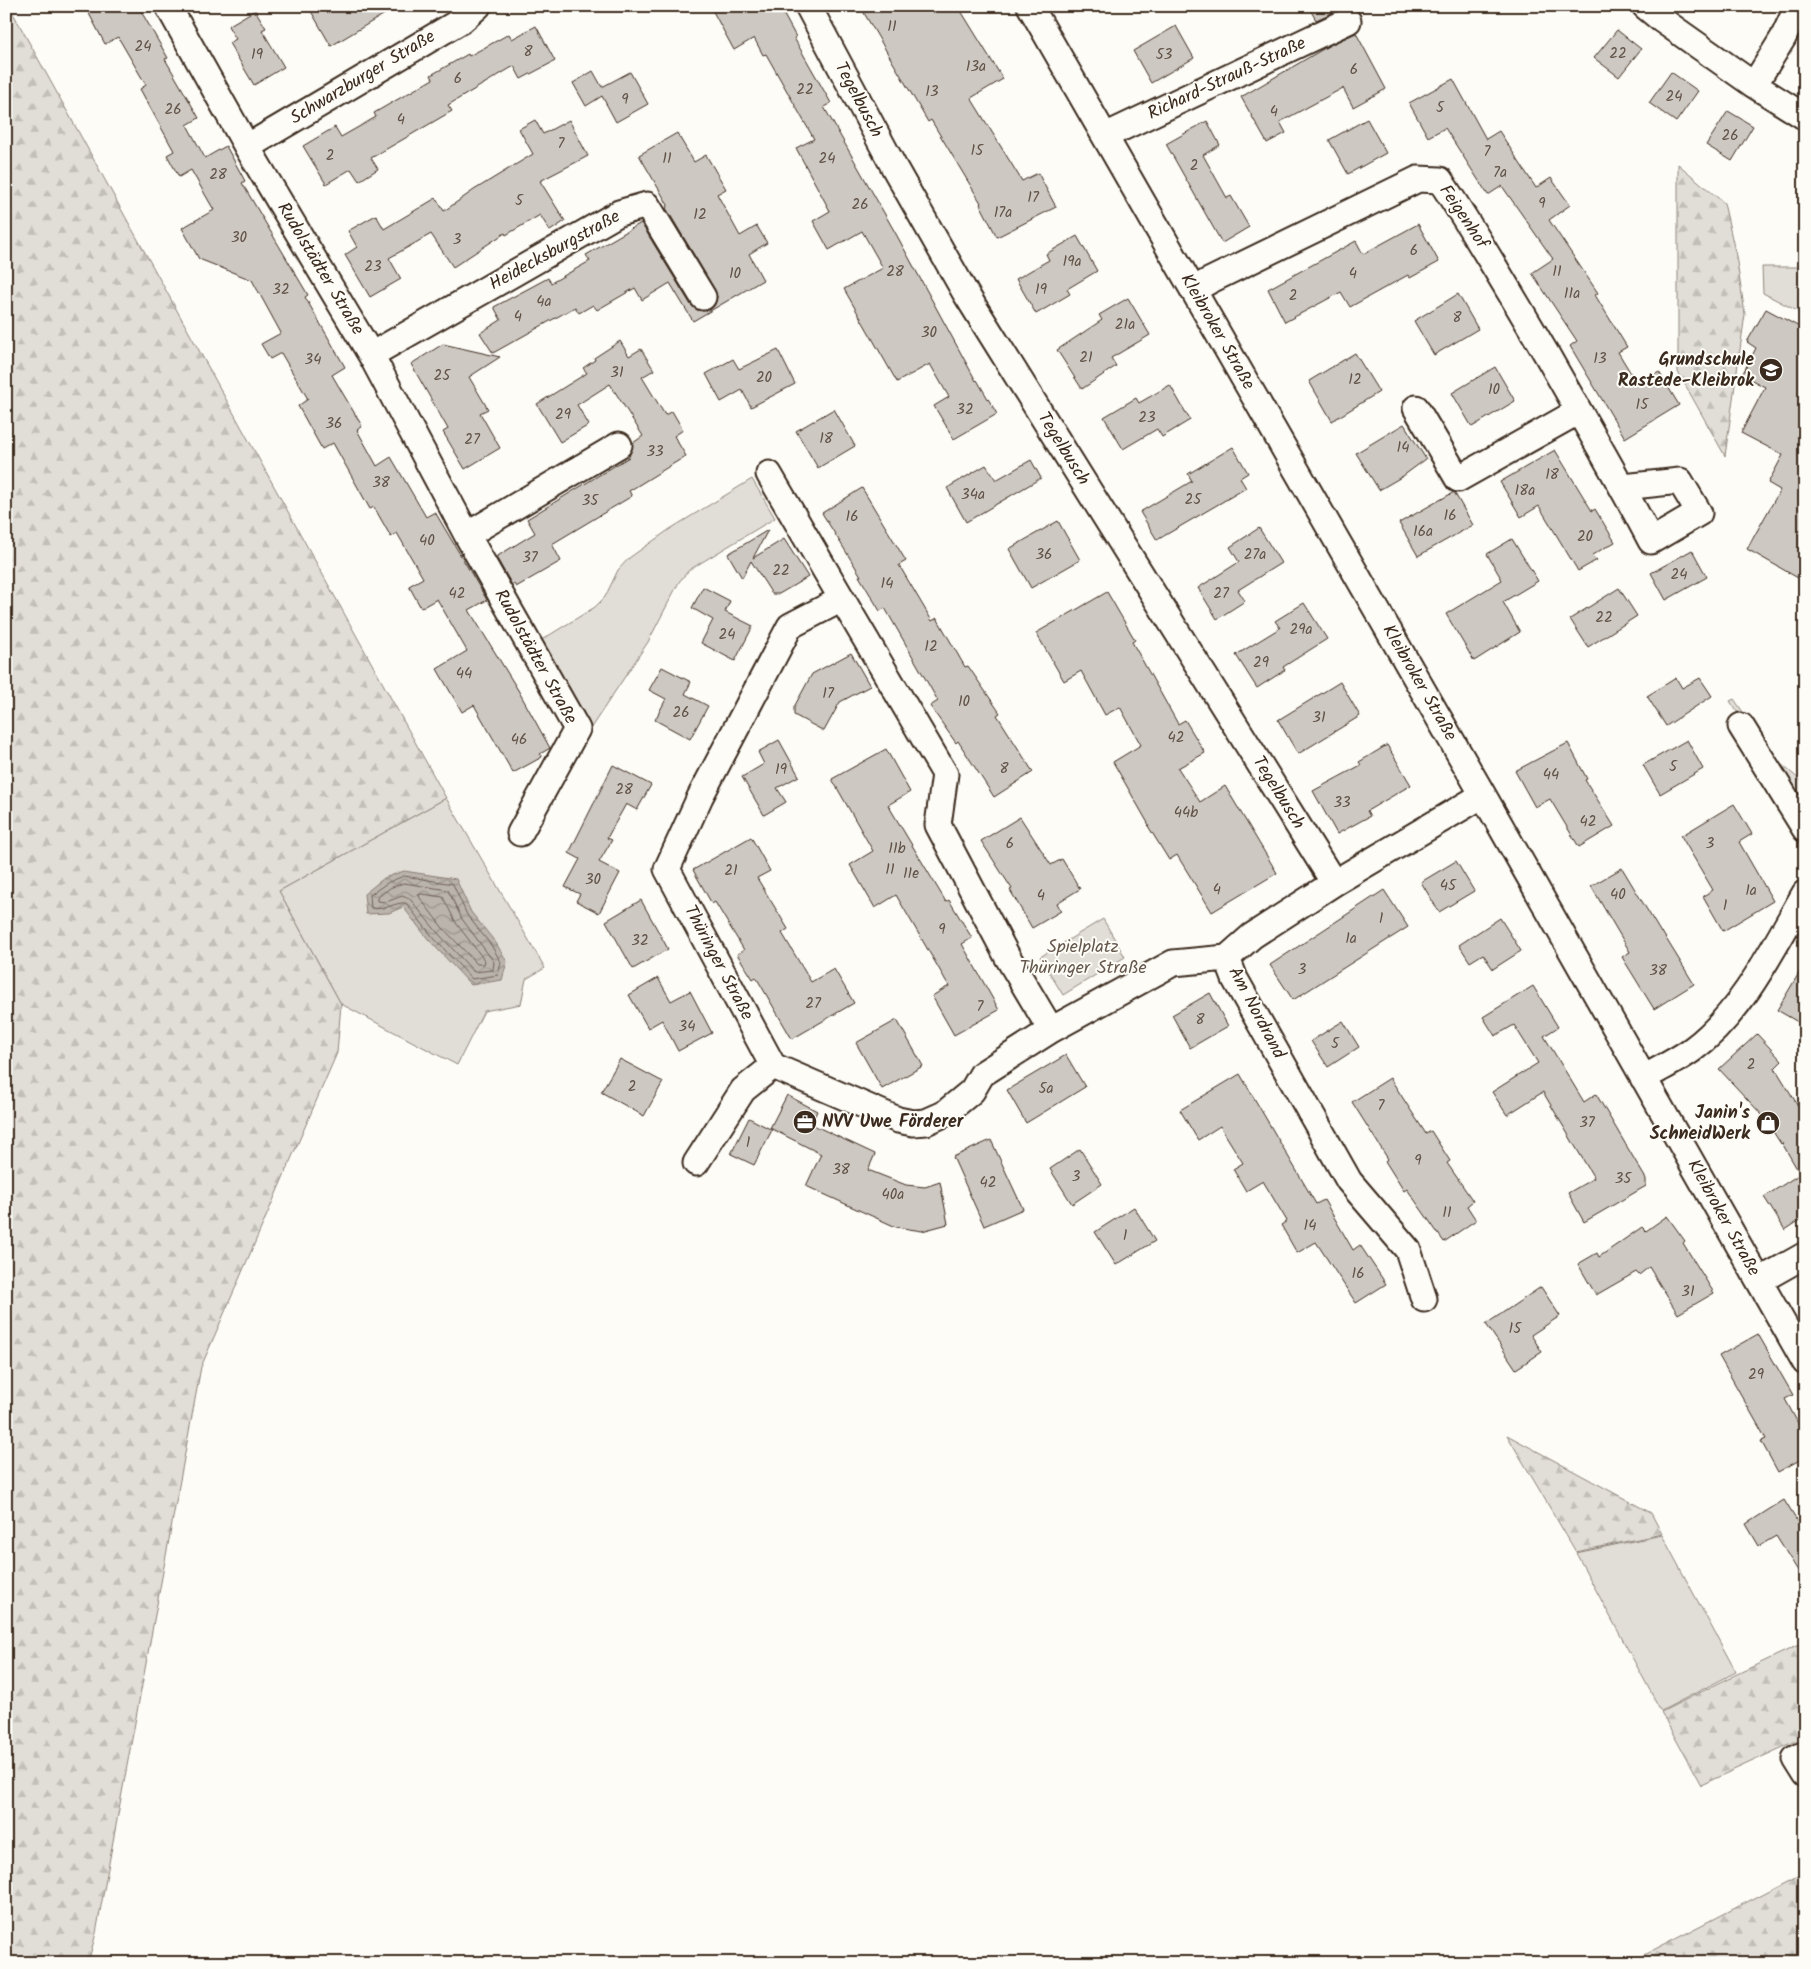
<svg xmlns="http://www.w3.org/2000/svg" width="1811" height="1969" font-family="Kalam,sans-serif">
<style>
.green{fill:#e1ded7;stroke:#8e847a}
.forest{fill:url(#forest-firs);stroke:#8e847a}
.water{fill:url(#water-waves);stroke:#887d74}
.lines{fill:none;stroke-linecap:round;stroke-linejoin:round}
.shore{stroke:#6e6157;stroke-width:1}
.building{fill:#cdc8c2;stroke:#3b2a1e}
.minor-casing{stroke:#3b2a1e;stroke-width:29}
.minor{stroke:#fdfcf7;stroke-width:25}
.labels{text-anchor:middle;dominant-baseline:central;stroke-width:4;stroke-linejoin:round;paint-order:stroke}
.number-label{font-size:15px;fill:#605247}
.street-label{font-size:18px;fill:#3b2a1e;stroke:#fdfcf7}
.poi-label{font-size:18px;font-weight:bold;fill:#3b2a1e;stroke:#fdfcf7;text-anchor:end}
.park-label{font-size:18px;fill:#64574c;stroke:#fdfcf7}
</style>
<defs>
<pattern id="forest-firs" width="22" height="20" patternUnits="userSpaceOnUse" patternTransform="scale(1.25)"><rect width="22" height="20" fill="#e1ded7"/><path d="M5 1l3.5 6h-7zM16 11l3.5 6h-7z" fill="#c2bfb8"/></pattern>
<pattern id="water-waves" width="16" height="10" patternUnits="userSpaceOnUse" patternTransform="scale(1.25)"><rect width="16" height="10" fill="#bbb4ad"/><path d="M0 5q4-4 8 0t8 0" fill="none" stroke="#99938c"/></pattern>
</defs>
<rect width="100%" height="100%" fill="#fdfcf7"/>
<filter id="ink" filterUnits="userSpaceOnUse"><feTurbulence type="fractalNoise" baseFrequency=".02" numOctaves="2"/><feDisplacementMap in="SourceGraphic" scale="10" xChannelSelector="R" yChannelSelector="G"/><feConvolveMatrix kernelMatrix="1 2 1 2 8 2 1 2 1" color-interpolation-filters="sRGB"/></filter>
<g filter="url(#ink)">
<path class="green" d="M1762,267h43v48l-42,-22z
M752,479l23,39 -86,52 -10,12 -31,60 -58,87 -8,-6 -47,-79 60,-37 10,-10 13,-27 11,-12 41,-29z
M1734,699l42,61 29,24v30l-75,-113z
M446,798l99,170 -19,11 -5,25 -37,7 -27,54 -116,-61 -62,-113z
M1103,919l22,38 -62,38 -23,-38z
M1662,1535l74,137 -75,39 -85,-158z"/>
<path class="forest" d="M6,6h3l437,792 -167,93 62,113 -4,49 -136,314 -105,566 -8,30h-82z
M1678,164l46,39 12,53 9,58 -20,142 -47,-84z
M1507,1435l144,78 11,21 -86,18z
M1805,1642v95l-104,48 -40,-73 76,-38z
M1805,1872v91h-176z"/>
<path class="water" d="M404,871l52,8 15,33 25,31 11,19 -5,18 -31,5 -43,-46 -25,-32 -14,6 -23,1 -2,-20 20,-16z"/>
<g class="lines">
<path class="shore" d="M404,876l49,8 14,31 24,30 10,17 -3,13 -26,4 -40,-43 -26,-33c-12,-1 -20,8 -35,5l-1,-13 17,-12z
M404,883l44,7 14,29 32,43 -1,8 -19,2 -37,-40 -27,-33 -8,-3 -16,6 -9,-1v-3l13,-10z
M422,894l21,3 13,26 29,38 -1,3h-7l-35,-37 -22,-29 -1,-3z"/>
</g>
<path class="building" d="M85,6h53l30,52 -3,1 34,59 -12,7 18,33 21,-12 19,35 -3,2 66,112 -3,2 40,70 -13,8 30,51 -5,4 20,36 14,-9 35,60 9,-5 52,88 -18,10 49,80 32,58 -10,6 2,3 -29,16 -39,-68 -12,7 -25,-43 30,-18 -30,-52 -16,9 -12,-22 14,-8 -26,-45 -6,4 -17,-30 -4,2 -37,-66 -11,6 -24,-43 10,-7 -27,-46 -11,6 -9,-15 20,-11 -29,-53 -53,-21 -17,-31 32,-18 -23,-40 -12,7 -12,-22 7,-4 -34,-62 6,-4 -28,-48 -13,7z
M308,6h90l-67,40z
M710,6h69l17,31 -2,1 37,65 -7,4 72,127 80,147 1,-1 20,34 -43,25 -20,-33 15,-9 -19,-33 -33,18 -53,-93 39,-21 -21,-37 -33,19 -16,-29 17,-10 -34,-63 18,-9 -48,-85 -3,1 -9,-17 -20,12z
M875,6h83l45,73 -32,19 51,83 16,-8 18,34 -59,30 -17,-33 1,-1 -50,-83 -3,2 -64,-109z
M1308,6h34l1,2 -27,12z
M255,10l11,18 -4,2 22,37 -30,18 -25,-42 7,-4 -8,-13z
M536,26l19,35 -34,18 -7,-13 -66,39 4,6 -81,47 7,11 -19,12 -8,-12 -25,15 -23,-38 32,-19 6,10 35,-20 -2,-4 59,-34 -2,-4 37,-21 1,2 40,-22 3,5z
M1176,26l18,32 -43,25 -18,-32z
M1617,30l24,19 -22,28 -25,-19z
M1356,33l30,56 -33,18 -10,-19 -63,34 6,11 -19,10 -26,-46 89,-52z
M593,71l9,16 28,-15 18,32 -32,18 -14,-26 -16,10 -13,-23z
M1671,72l27,19 -22,31 -27,-19z
M1453,79l33,60 13,-8 37,57 15,-10 19,27 -21,15 49,73 -3,2 32,52 -9,5 20,33 21,-13 20,33 -54,33 -55,-92 7,-5 -45,-68 21,-14 -51,-73 -14,9 -43,-67 -17,9 -19,-34z
M1728,111l25,15 -21,35 -26,-16z
M1367,119l19,34 -38,21 -19,-34z
M535,120l8,14 26,-14 19,36 -48,25 25,40 -15,10 -10,-16 -34,20 -1,-2 -52,34 -22,-33 -42,24 12,21 -31,18 -25,-42 12,-8 -9,-16 28,-16 8,14 52,-31 8,13 30,-21 59,-36 -14,-25z
M1207,121l13,24 -17,10 24,43 4,-2 18,31 -27,16 -56,-99z
M677,133l17,29 12,-7 20,34 -9,5 23,42 17,-10 10,17 -18,11 14,26 -70,41 -23,-38 -28,17 -7,-12 -38,22 -4,-5 -14,8 -4,-6 -82,46 -13,-20 21,-13 -7,-13 54,-29 3,5 39,-22 -4,-6 55,-32 50,82 6,5 7,1 7,-2 4,-5 2,-7 -2,-7 -49,-82 2,-3 -29,-50z
M1418,224l21,38 -29,16 -2,-3 -58,32 -9,-15 -56,30 -17,-33 88,-48 7,13z
M1077,236l20,35 -30,18 3,5 -34,20 -20,-35 33,-19 -3,-6z
M1458,294l20,35 -44,26 -20,-34z
M1128,298l22,37 -39,23 5,8 -34,23 -25,-39 45,-30 -3,-5z
M1766,309l39,21v252l-58,-33 33,-59 -12,-7 15,-28 -42,-22 24,-46 -23,-12 14,-27 -9,-6z
M620,341l9,15 12,-7 13,21 -12,7 23,38 7,-4 11,19 -9,6 12,20 -57,35 3,5 -80,48 9,17 -45,26 -2,-3 -2,1 -16,-28 39,-24 -8,-14 102,-62 4,-14 10,-7 -33,-52 -33,21 12,20 -29,17 -23,-38 50,-31 -4,-5 12,-8 -1,-2z
M443,344l57,13 -31,20 19,32 -8,4 20,35 -35,21 -22,-37 5,-3 -37,-65z
M778,350l17,34 -44,23 -9,-17 -21,12 -15,-28 27,-15 6,10z
M1355,353l24,39 -47,29 -23,-40z
M1495,367l20,34 -43,26 -20,-34z
M1170,385l20,35 -28,17 -5,-8 -34,20 -19,-32 32,-19 3,5z
M834,409l21,37 -37,22 -22,-37z
M1404,424l22,35 -23,17 -24,14 -23,-37z
M1233,447l15,26 -8,5 6,10 -89,52 -17,-28 52,-31 -4,-7z
M1555,450l37,61 3,-2 20,33 -23,13 5,5 -19,11 -39,-65 -18,11 -21,-35z
M1031,460l10,18 -75,44 -19,-34 39,-23 10,15z
M862,488l44,73 -7,4 33,56 5,-3 28,49 3,-1 32,47 -3,2 36,57 -39,25 -36,-56 -2,2 -26,-37 8,-5 -53,-93 -5,3 -21,-35h2l-39,-63z
M1454,492l19,33 -55,31 -19,-33z
M1058,521l22,39 -49,28 -22,-39z
M1259,528l22,35 -43,27 7,11 -28,18 -19,-31 41,-26 -9,-15z
M768,530l-15,28 31,-19 24,38 -29,17h-7l-21,-33 -9,17 -14,-24z
M1512,539l26,42 -35,21 17,30 -46,29 -28,-47 56,-34 -15,-26z
M1692,550l15,27 -41,23 -15,-27z
M703,587l27,14 -5,11 28,14 -18,35 -34,-18 12,-23 -21,-12z
M1619,588l18,28 -49,31 -18,-28z
M1107,592l28,48 -3,2 46,82 7,-4 20,33 -27,15 22,34 25,-16 52,87 -65,39 -35,-57 -8,5 -21,-34 1,-1 -36,-63 28,-17 -21,-38 -15,8 -24,-44 -17,10 -28,-48z
M1304,603l23,36 -44,28 2,3 -28,18 -21,-33 44,-27 -5,-7z
M851,653l19,33 -30,16 -16,29 -30,-16v-8l18,-33z
M662,667l29,15 -6,12 23,12 -18,33 -35,-19 11,-21 -17,-9z
M1676,678l6,10 18,-10 12,18 -46,30 -19,-30z
M1340,682l20,34 -62,38 -20,-34z
M779,740l20,36 -22,12 9,14 -22,13 -22,-38 22,-13 -6,-12z
M1687,740l16,29 -43,25 -17,-29z
M1568,743l19,36 -2,1 29,46 -35,21 -29,-48 -15,8 -20,-36z
M1387,745l24,40 -44,26 3,5 -33,18 -24,-43 48,-26 -2,-3z
M886,749l24,43 -22,13 58,97 3,-2 23,38 -10,6 37,66 -45,25 -22,-39 17,-10 -53,-91 -21,13 -25,-43 23,-14 -41,-72z
M613,765l38,20 -14,25 -11,-6 -19,34 5,2 -13,22 21,11 -21,40 -23,-12 4,-7 -15,-7 15,-28 -11,-6z
M1734,804l18,30 -13,8 34,59 -50,30 -20,-35 10,-6 -32,-54z
M1020,817l31,48 11,-6 18,30 -23,14 4,8 -29,17 -22,-38 2,-1 -31,-48z
M751,837l19,34 -13,7 31,51 -6,4 29,49 23,-13 20,34 -62,36 -36,-62 -3,2 -16,-25 7,-4 -29,-48 -3,2 -19,-34z
M1456,861l18,30 -35,21 -18,-30z
M1622,868l39,65 1,-1 32,52 -40,25 -32,-52 8,-5 -39,-66z
M1384,890l24,37 -115,73 -23,-35z
M641,900l27,49 -35,20 -27,-48z
M1500,918l21,33 -28,18 -10,-15 -13,8 -11,-17z
M1805,963v63l-28,-16z
M658,978l13,23 19,-10 22,42 -34,18 -16,-31 -14,8 -19,-33z
M1533,986l25,41 -14,9 40,66 12,-8 50,85v7l-62,36 -16,-29 26,-15 -51,-86 -36,23 -15,-23 46,-29 -24,-38 -19,11 -12,-19z
M1210,993l18,33 -38,22 -18,-33z
M897,1020l26,46 -41,23 -26,-46z
M1343,1021l16,26 -31,20 -17,-26z
M1757,1034l25,27 -7,7 30,49v100l-20,13 -21,-33 36,-23 -18,-31 -1,1 -18,-28 -44,-47z
M1066,1055l19,32 -59,36 -19,-33z
M620,1059l43,23 -19,34 -43,-24z
M1240,1074l76,130 8,-4 29,50 7,-5 26,39 -30,19 -40,-61 -19,11 -16,-28 6,-4 -24,-40 -17,10 -13,-22 10,-6 -23,-37 -22,14 -18,-30z
M1390,1078l36,56 5,-3 19,30 -3,2 26,38 -6,5 9,14 -32,22 -37,-53 -3,2 -19,-30 3,-2 -36,-57z
M787,1095l30,16 -6,13 64,30 -7,16 38,15 19,2 15,-5 8,42 -26,7 -26,-4 -90,-41 15,-32 -51,-26z
M749,1118l23,12 -18,35 -23,-11z
M991,1140l32,69 -39,17 -31,-69z
M1080,1149l22,35 -30,20 -22,-35z
M1134,1207l21,34 -39,24 -21,-33z
M1667,1216l18,25 -2,2 31,50 -36,21 -29,-47 -10,8 -3,-3 -40,23 -18,-31 19,-11 2,4 43,-30 4,4z
M1541,1287l19,29 -29,19 11,17 -26,17 -30,-45z
M1758,1334l35,61 -8,4 20,37v21l-27,15 -17,-31 5,-2 -47,-83z
M1784,1500l21,34v48l-29,-46 -17,10 -13,-22z"/>
<g class="lines">
<g class="minor-casing">
<path id="minor" d="M168,6l79,141 124,208 96,180 110,194 -57,104
M808,6l87,163 71,125 368,589
M1030,6l453,789 322,567
M1645,6l17,14 92,65 29,-47 15,-32
M1754,85l51,32
M1105,136l243,-115
M247,147l215,-127 16,-14
M1193,290l16,-9 209,-102 22,1c38,57 72,116 107,175 35,62 71,123 104,186l48,-28 -19,-32 -57,6
M371,355l248,-142 28,-8 56,92
M1416,408l42,71 121,-68
M769,474l73,125
M467,535l152,-90
M1741,726l64,103
M1227,958l8,21 114,202 59,69 16,49
M1227,958l25,-22 82,-53 149,-88
M1051,1030l-44,-74 -69,-131 7,-51 -103,-175 -52,27 -90,171 -33,72 106,197 125,54 15,3 13,-1 18,-8 28,-23 10,-17 69,-44 122,-67 54,-5
M1643,1078c17,-9 35,-18 50,-29 49,-36 82,-104 112,-156
M696,1163l47,-73 30,-24
M1759,1281l46,-26
M1805,1754l-10,5 10,16"/>
</g>
<use href="#minor" class="minor"/>
</g>
</g>
<defs>
<g id="school-disc" transform="scale(1.25)"><circle r="9.5" fill="#3b2a1e" stroke="#fdfcf7"/><path d="M0-5L7-2L0 1L-7-2ZM-4 1L0 2.5L4 1V4Q0 6-4 4Z" fill="#fff"/></g>
<g id="office-disc" transform="scale(1.25)"><circle r="9.5" fill="#3b2a1e" stroke="#fdfcf7"/><path d="M-6-3h4V-5.5h4V-3h4V5H-6ZM-1-4.5V-3h2v-1.5ZM-6 0V1H6V0Z" fill="#fff"/></g>
<g id="shop-disc" transform="scale(1.25)"><circle r="9.5" fill="#3b2a1e" stroke="#fdfcf7"/><path d="M-5-2.5h2.3a2.7 3.5 0 0 1 5.4 0H5L5.5 6h-11ZM-1.5-2.5h3a1.5 2.3 0 0 0-3 0Z" fill="#fff"/></g>
</defs>
<g fill-rule="evenodd">
<use href="#school-disc" x="1771" y="370"/>
<use href="#office-disc" x="805" y="1122"/>
<use href="#shop-disc" x="1768" y="1123"/>
</g>
<g class="labels">
<g class="number-label">
<text x="892" y="27">11</text>
<text x="143" y="47">24</text>
<text x="528" y="52">8</text>
<text x="1618" y="54">22</text>
<text x="257" y="55">19</text>
<text x="1164" y="55">53</text>
<text x="976" y="67">13a</text>
<text x="1354" y="70">6</text>
<text x="458" y="79">6</text>
<text x="805" y="90">22</text>
<text x="932" y="92">13</text>
<text x="1674" y="97">24</text>
<text x="625" y="100">9</text>
<text x="1440" y="108">5</text>
<text x="173" y="110">26</text>
<text x="1274" y="112">4</text>
<text x="401" y="120">4</text>
<text x="1730" y="136">26</text>
<text x="561" y="144">7</text>
<text x="977" y="151">15</text>
<text x="1487" y="152">7</text>
<text x="330" y="156">2</text>
<text x="667" y="159">11</text>
<text x="827" y="159">24</text>
<text x="1194" y="166">2</text>
<text x="1500" y="173">7a</text>
<text x="218" y="175">28</text>
<text x="1033" y="198">17</text>
<text x="519" y="201">5</text>
<text x="1542" y="204">9</text>
<text x="860" y="205">26</text>
<text x="1003" y="213">17a</text>
<text x="700" y="215">12</text>
<text x="239" y="238">30</text>
<text x="457" y="240">3</text>
<text x="1414" y="251">6</text>
<text x="1072" y="262">19a</text>
<text x="373" y="267">23</text>
<text x="895" y="272">28</text>
<text x="1557" y="272">11</text>
<text x="735" y="274">10</text>
<text x="1353" y="274">4</text>
<text x="281" y="290">32</text>
<text x="1041" y="290">19</text>
<text x="1572" y="294">11a</text>
<text x="1293" y="296">2</text>
<text x="544" y="302">4a</text>
<text x="518" y="317">4</text>
<text x="1457" y="318">8</text>
<text x="1125" y="325">21a</text>
<text x="929" y="333">30</text>
<text x="1086" y="358">21</text>
<text x="1600" y="359">13</text>
<text x="313" y="360">34</text>
<text x="617" y="373">31</text>
<text x="442" y="376">25</text>
<text x="764" y="378">20</text>
<text x="1355" y="380">12</text>
<text x="1494" y="390">10</text>
<text x="1642" y="405">15</text>
<text x="965" y="410">32</text>
<text x="563" y="415">29</text>
<text x="1147" y="418">23</text>
<text x="334" y="424">36</text>
<text x="826" y="439">18</text>
<text x="472" y="440">27</text>
<text x="1403" y="448">14</text>
<text x="655" y="452">33</text>
<text x="1552" y="475">18</text>
<text x="381" y="483">38</text>
<text x="1525" y="491">18a</text>
<text x="973" y="495">34a</text>
<text x="1193" y="500">25</text>
<text x="590" y="501">35</text>
<text x="1450" y="516">16</text>
<text x="852" y="517">16</text>
<text x="1423" y="532">16a</text>
<text x="1585" y="537">20</text>
<text x="427" y="541">40</text>
<text x="1044" y="555">36</text>
<text x="1255" y="555">27a</text>
<text x="530" y="558">37</text>
<text x="781" y="571">22</text>
<text x="1679" y="575">24</text>
<text x="887" y="584">14</text>
<text x="457" y="594">42</text>
<text x="1221" y="594">27</text>
<text x="1604" y="618">22</text>
<text x="1301" y="630">29a</text>
<text x="727" y="635">24</text>
<text x="931" y="647">12</text>
<text x="1261" y="663">29</text>
<text x="464" y="674">44</text>
<text x="828" y="694">17</text>
<text x="964" y="702">10</text>
<text x="681" y="713">26</text>
<text x="1319" y="718">31</text>
<text x="1176" y="738">42</text>
<text x="519" y="740">46</text>
<text x="1673" y="767">5</text>
<text x="1004" y="769">8</text>
<text x="781" y="770">19</text>
<text x="1551" y="775">44</text>
<text x="624" y="790">28</text>
<text x="1342" y="803">33</text>
<text x="1186" y="813">44b</text>
<text x="1588" y="822">42</text>
<text x="1010" y="844">6</text>
<text x="1710" y="844">3</text>
<text x="897" y="849">11b</text>
<text x="890" y="870">11</text>
<text x="731" y="871">21</text>
<text x="911" y="874">11e</text>
<text x="593" y="880">30</text>
<text x="1448" y="886">45</text>
<text x="1217" y="890">4</text>
<text x="1751" y="891">1a</text>
<text x="1618" y="895">40</text>
<text x="1041" y="896">4</text>
<text x="1725" y="906">1</text>
<text x="1381" y="919">1</text>
<text x="942" y="930">9</text>
<text x="1351" y="939">1a</text>
<text x="640" y="941">32</text>
<text x="1302" y="970">3</text>
<text x="1658" y="971">38</text>
<text x="813" y="1004">27</text>
<text x="980" y="1007">7</text>
<text x="1200" y="1020">8</text>
<text x="687" y="1027">34</text>
<text x="1335" y="1044">5</text>
<text x="1751" y="1065">2</text>
<text x="632" y="1087">2</text>
<text x="1046" y="1089">5a</text>
<text x="1381" y="1106">7</text>
<text x="1587" y="1123">37</text>
<text x="748" y="1143">1</text>
<text x="1418" y="1161">9</text>
<text x="841" y="1170">38</text>
<text x="1076" y="1177">3</text>
<text x="1623" y="1179">35</text>
<text x="988" y="1183">42</text>
<text x="893" y="1195">40a</text>
<text x="1447" y="1213">11</text>
<text x="1310" y="1226">14</text>
<text x="1125" y="1236">1</text>
<text x="1358" y="1274">16</text>
<text x="1688" y="1292">31</text>
<text x="1515" y="1329">15</text>
<text x="1756" y="1375">29</text>
</g>
<g class="street-label">
<text transform="translate(363 78) rotate(-31)">Schwarzburger Straße</text>
<text transform="translate(1227 79) rotate(-25)">Richard-Strauß-Straße</text>
<text transform="translate(858 100) rotate(62)">Tegelbusch</text>
<text transform="translate(1463 217) rotate(56)">Feigenhof</text>
<text transform="translate(555 251) rotate(-29)">Heidecksburgstraße</text>
<text transform="translate(320 269) rotate(59)">Rudolstädter Straße</text>
<text transform="translate(1217 332) rotate(60)">Kleibroker Straße</text>
<text transform="translate(1063 449) rotate(58)">Tegelbusch</text>
<text transform="translate(535 657) rotate(61)">Rudolstädter Straße</text>
<text transform="translate(1419 683) rotate(60)">Kleibroker Straße</text>
<text transform="translate(1278 793) rotate(58)">Tegelbusch</text>
<text transform="translate(718 963) rotate(62)">Thüringer Straße</text>
<text transform="translate(1256 1013) rotate(62)">Am Nordrand</text>
<text transform="translate(1723 1218) rotate(61)">Kleibroker Straße</text>
</g>
<g class="poi-label">
<text x="1754" y="360">Grundschule<tspan x="1754" dy="21">Rastede-Kleibrok</tspan></text>
<text x="1750" y="1113">Janin's<tspan x="1750" dy="21">SchneidWerk</tspan></text>
<text x="822" y="1122" text-anchor="start">NVV Uwe Förderer</text>
</g>
<g class="park-label">
<text x="1083" y="947">Spielplatz<tspan x="1083" dy="21">Thüringer Straße</tspan></text>
</g>
</g>
<rect width="1811" height="1969" fill="none" stroke="#fdfcf7" stroke-width="25"/>
<rect x="12" y="12" width="1786" height="1944" fill="none" stroke="#3b2a1e" stroke-width="2" filter="url(#ink)"/>
</svg>
